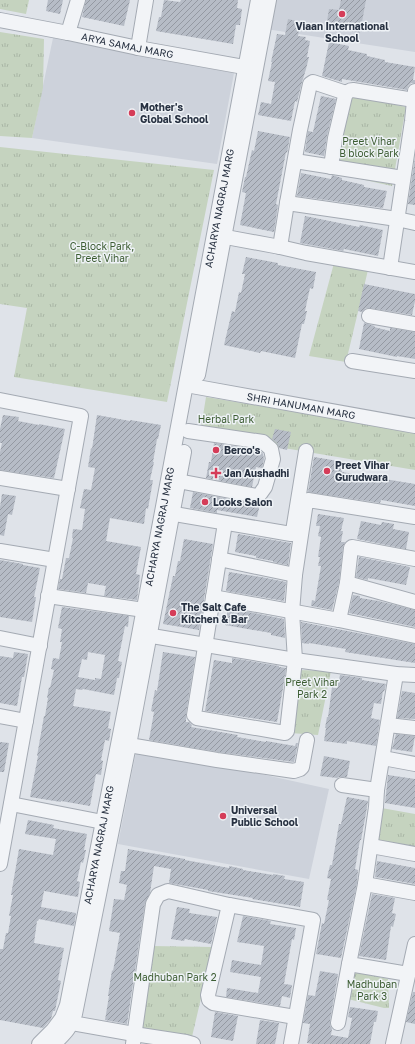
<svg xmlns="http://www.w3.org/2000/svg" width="415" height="1044" font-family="'Golos Text',sans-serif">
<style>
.built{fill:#cdd2db}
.grass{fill:url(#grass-tufts)}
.building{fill:url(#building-hatch);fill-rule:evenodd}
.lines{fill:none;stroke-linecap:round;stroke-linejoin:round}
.minor-casing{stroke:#a4aab3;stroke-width:16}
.minor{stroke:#f2f4f7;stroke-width:14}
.poi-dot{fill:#d53c58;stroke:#eef2f6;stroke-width:1.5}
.labels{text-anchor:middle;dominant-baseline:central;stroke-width:3;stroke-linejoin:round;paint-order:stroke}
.poi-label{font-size:10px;font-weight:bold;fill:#273141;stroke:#eef2f6;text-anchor:start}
.street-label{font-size:10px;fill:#273141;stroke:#eef2f6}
.park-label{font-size:10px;fill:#3d5d33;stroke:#eef2f6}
</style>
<defs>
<pattern id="grass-tufts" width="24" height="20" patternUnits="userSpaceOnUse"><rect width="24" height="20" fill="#c5d3bf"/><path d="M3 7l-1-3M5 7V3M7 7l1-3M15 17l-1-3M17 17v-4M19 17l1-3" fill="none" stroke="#a9b6a5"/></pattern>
<pattern id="building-hatch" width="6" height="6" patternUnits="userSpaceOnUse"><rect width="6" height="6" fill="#b6bcc6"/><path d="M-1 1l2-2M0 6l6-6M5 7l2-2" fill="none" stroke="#9499a2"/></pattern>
</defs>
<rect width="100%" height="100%" fill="#dfe3e9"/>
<path class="built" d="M272,0h143v52l-149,-23z
M53,38l181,35 -17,91 -185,-26z
M137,747l192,42 -20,90 -191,-35z"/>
<path class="grass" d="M0,0h29l-3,14 -26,-5z
M0,32l44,7 -1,49 -11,50 -32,-2z
M349,95l57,12 -14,79 -59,-13z
M0,147l214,23 -47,232 -153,-25 13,-69 -27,-4z
M334,263l34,7 -22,92 -37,-6z
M206,397l209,35v38l-215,-36z
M298,670l33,1 -13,64 -28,-2z
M376,807l39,7v38l-44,-7z
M151,946l62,1 -22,94 -53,-14z
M353,971l35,8 1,29h-5l-36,-9z"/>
<path class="building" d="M48,0h15l-3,14 -14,-3z
M86,0h44l-6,26 -42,-9z
M164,0l16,2 1,-2h57l-1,8 5,1 -2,16h-4l-3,19 -77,-13 3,-14h2z
M341,0h25l-6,33 -34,-6 3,-18 10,1z
M288,19l13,3 -3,14 8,1 -1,3 5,1 -3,16h2l-3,12 -3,10 -1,3 -5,20 -2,-1 -4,20 -33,-6 3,-13 10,2 4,-22 -7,-1 4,-19h-1l6,-28 8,1z
M329,42l20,4 -1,4 19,4v2l18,4v2l30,5 -2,13h2v3h-4l-3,3 -1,4 -65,-11v3l-20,-6z
M321,96l15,3 -9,37 -3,20 -19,-4 3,-21 5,1z
M258,131l32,6 -3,16 -1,-1 -10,52 2,1 -4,27 -34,-7 6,-32 -4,-1 3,-15h1l6,-27 2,1z
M415,158v47l-7,-1z
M301,173l30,6 1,-4 10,3v2l22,5v2l23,4 -4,17 -86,-12z
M305,216l54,11 1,-2 23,5 -5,26 -34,-7 -1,2 -43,-8z
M246,257l32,6v2l38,7 -3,17 -3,-1 -5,23h2l-3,13h-2l-7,34 -34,-7 -1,2 -36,-8 8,-34 3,1 4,-20 2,1 4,-19h-3z
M364,284l51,10v7l-3,14 -42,-7h-4l-4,4 -4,-1z
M364,323l11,3 -1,1 16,4v-3l25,4v27l-18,-3v1l-38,-8z
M3,415l16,2 -1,4 21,4v-1l26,5 -11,49 -54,-8v-18l2,-9h-2v-14z
M97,415l33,6v-1l31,5 -3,14h-1l-4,23h1l-4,18h3l-5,29 -2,-1 -2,16 -34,-6 -4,23 35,6 -5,27 4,1 -3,25 -33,-4 2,-10 -18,-3 -2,10 -28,-4 2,-10h2l4,-21h3l4,-20h-1l1,-9 9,1 3,-21 -5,-1 4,-19 7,1 4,-22 -7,-1 3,-19 1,1z
M275,429l16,3 -4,18 -8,-2 -2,-5 -5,-4z
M214,443l25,4v1l23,4 1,2 1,5 -2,9 -6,-1 -4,20 -46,-9 3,-16h2z
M314,457l30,5 -2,10 73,12v22l-34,-6 -1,3 -72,-11z
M193,492l61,12h6l-3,13 -40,-7v3l-27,-5z
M2,494l14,2 -4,19 -4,-1 -4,22 -4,-1v-28z
M318,514l26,4 -3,13h2l-2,11h4l-2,5 -4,35 -7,28 -21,-4 1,-6 3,1 6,-35h-3l2,-9h-2l3,-20 -3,-1 2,-10h-4z
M361,521l20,4 1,-3 12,2 -1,5 16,3 -3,17 -49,-10z
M238,534l53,9 -3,22 -15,-3v-1l-17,-3v-2l-21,-4z
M184,539l29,5 -14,86 -36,-6 10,-48h2l3,-15h2z
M359,557l51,10 -4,18 -38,-7v2l-12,-3z
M0,560l23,4v1l17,3 -6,29h2l-4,25 -32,-5z
M229,572l32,5 25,5 -2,19 -58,-10z
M353,595l7,1v2l19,3 36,9v17l-66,-14z
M62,607l67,9 -1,11 -3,-1 -7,35 4,1 -3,16h-2l-3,17 -31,-6 -1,1 -6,-1 -3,17 38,6 -3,16 3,1 -2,12 -4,-1 -4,20 2,1 -2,14 -5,-1 -6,32 -29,-5v1l-31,-5 8,-41h-1l7,-40h1l3,-18h-1l2,-11 1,1 4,-18 -3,-1 2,-11 6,1 3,-17h-2l2,-13 -4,-1zM88,652l17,3 -4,24 -6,-1v2l-17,-3 4,-18 5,1z
M228,608l56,11 1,19 -14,-3v-2l-46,-8z
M301,622l114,22v19l-70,-11 1,-3 -37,-6v1l-7,-1z
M14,652l14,2 -4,23h-2l-5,29 -17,-3v-47l13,2z
M163,652l32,5 -9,57v8h3l3,3 -1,2 47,8 -1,2 29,5v-1l29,5 1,-3h2l-4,19 -76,-10 -69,-12 5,-28 -3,-1 4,-21 2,1z
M232,658l47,8v1l7,1 -3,20 -6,34 -72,-11 9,-51 18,3z
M340,675l22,3v2l24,4 -2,8 -1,-1 -2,13 -7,-1 -3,15 9,2 -4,26 -29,-5v3l-23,-3 2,-13h-1l2,-11h1l4,-30 5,1z
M402,691l13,2v26l-18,-1z
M396,734l19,2 -3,16 -20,-3z
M0,742l9,1 -5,29h-4z
M324,756l26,5 -3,16h-8l-2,1 -17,-2z
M388,775l27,4v29l-30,-5z
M347,797l21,4 -2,12 -5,27h-1l-5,29 3,1 -1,13 -16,75 -25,-4 6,-31 2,1 5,-24h-2l4,-21 -4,-1 3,-13h2l7,-41h2z
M28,820l26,5 -1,3 34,6 -3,16h2l-3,13 -2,-1 -4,19 3,1 -2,15 -34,-6 -3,16 35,6 -2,13 -35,-7 -1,2h-1l-3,22 30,5 -6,32 3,1 -6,30h-2l-2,8 -8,9 -43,-8v-71h3l3,-16h2l3,-17h-2l4,-21h-2l8,-46 34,6 3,-16 -31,-5z
M128,849l57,10v1l44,8v-2l14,3v1l30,5v-1l12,2 -1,3 20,3 -4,25 -48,-8 1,-1 -45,-7v-1l-39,-7 2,-14 -17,-3 -4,27 -5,10 -18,121 -22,-4 4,-24h-1l4,-26 1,1 7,-38 -11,-2 5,-32 10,1 3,-15 -8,-2 2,-12h4z
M377,861l38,7v16l-40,-7z
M372,894l23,4 -3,15 4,1 -3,13 -2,-1 -5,34 -27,-4z
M177,907l13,2 -1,4 28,4 -6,27 -26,-5 -1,2 -13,-2z
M243,916l28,5 -1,3 26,4 -2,12 -2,-1 -8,45 8,1 -2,13 -8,-2 -2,10 -54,-9 1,-9 31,5 3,-16 -31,-5 2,-12 29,5 3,-19 -27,-4z
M320,971l18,3 -8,47v4l2,4 -1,6 17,3 4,-20 -4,-1 2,-10 28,4 -2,11h-2l-4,22h-57l-6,-1 3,-19 -7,-1 5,-28 7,1z
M413,992h2v32l-9,-2z
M215,1012l23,4 -5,25 -22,-4z
M260,1020l19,3 -4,21h-19z"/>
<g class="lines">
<g class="minor-casing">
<g id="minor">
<path id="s1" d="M0,20l68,13 70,15 117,21"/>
<path d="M68,33l10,-33"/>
<path d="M138,48l8,-48"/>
<path d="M295,161l108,17"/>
<path d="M331,167l4,-29 10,-42c2,-4 4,-6 8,-6l61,10"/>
<path d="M287,203l13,-73 10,-46 3,-2 33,11"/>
<path d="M215,235l65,12 26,6 109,19"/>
<path d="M280,247l7,-44 110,16 18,4"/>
<path d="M390,268l22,-147 3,-30"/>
<path d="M369,316l46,8"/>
<path d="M352,361l63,10"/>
<path d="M198,375l71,-375"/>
<path id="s2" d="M186,385l229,41"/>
<path d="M0,400l81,16 -81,448"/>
<path d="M0,478l68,11"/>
<path d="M178,481l78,15 4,-2 5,-7 8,-28 -2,-10 -8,-7 -75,-11"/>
<path d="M163,512l128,22 2,-3 13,-80"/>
<path d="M225,523l-31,192 3,3 88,15 2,-2 8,-71 -3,-48 3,-37 11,-73 2,-2 107,17"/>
<path d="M0,551l55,9"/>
<path d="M219,559l76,16"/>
<path d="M347,583l68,19"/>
<path d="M48,596l96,14"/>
<path d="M213,597l126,23 76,16"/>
<path d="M339,620l8,-37 4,-35 1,-1 63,12"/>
<path d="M140,634l155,26 101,14 19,1"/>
<path d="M0,638l40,8"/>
<path d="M396,674l-19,116 -1,17 -11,77 50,9"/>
<path d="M0,716l26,5"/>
<path d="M388,725l27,3"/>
<path d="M129,745l88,15 77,11 6,-2 2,-2 5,-27"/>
<path d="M383,758l32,6"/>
<path d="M342,785l35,5"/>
<path d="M11,804l102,20"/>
<path d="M371,846l44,8"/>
<path d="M365,884l-16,80 59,10"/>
<path d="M229,905l-21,90 1,5 4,3 82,14"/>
<path d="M64,1019l8,4 62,11 52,8 7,2"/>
<path d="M338,1023l11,-59"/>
<path id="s3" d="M39,1044l14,-14 9,-12 5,-13 59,-301 132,-704"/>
<path d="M54,1044c11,-11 16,-15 21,-30l54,-269 55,-293"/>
<path d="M133,1044l20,-140 5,-9 10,-4 61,14 84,15 -22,124"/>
<path d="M393,1044l22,-100"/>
</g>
</g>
<use href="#minor" class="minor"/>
</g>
<g class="poi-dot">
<circle cx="342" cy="14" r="4"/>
<circle cx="132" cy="113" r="4"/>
<circle cx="216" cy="450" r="4"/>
<circle cx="327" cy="471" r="4"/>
<path d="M214 467h4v4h4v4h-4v4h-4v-4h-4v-4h4z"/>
<circle cx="205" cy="502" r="4"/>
<circle cx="173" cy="613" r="4"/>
<circle cx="223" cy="816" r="4"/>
</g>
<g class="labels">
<g class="poi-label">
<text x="342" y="26" text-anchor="middle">Viaan International<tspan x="342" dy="12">School</tspan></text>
<text x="140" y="107">Mother's<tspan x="140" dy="12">Global School</tspan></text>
<text x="224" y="450">Berco's</text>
<text x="335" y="465">Preet Vihar<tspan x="335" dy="12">Gurudwara</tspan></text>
<text x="224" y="473">Jan Aushadhi</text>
<text x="213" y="502">Looks Salon</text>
<text x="181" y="607">The Salt Cafe<tspan x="181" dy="12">Kitchen &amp; Bar</tspan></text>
<text x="231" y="810">Universal<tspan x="231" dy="12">Public School</tspan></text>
</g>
<g class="street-label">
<text stroke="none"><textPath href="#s1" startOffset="130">ARYA SAMAJ MARG</textPath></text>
<text stroke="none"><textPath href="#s3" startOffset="860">ACHARYA NAGRAJ MARG</textPath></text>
<text stroke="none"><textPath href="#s2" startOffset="117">SHRI HANUMAN MARG</textPath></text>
<text stroke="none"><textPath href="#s3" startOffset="536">ACHARYA NAGRAJ MARG</textPath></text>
<text stroke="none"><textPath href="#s3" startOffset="212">ACHARYA NAGRAJ MARG</textPath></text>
</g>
<g class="park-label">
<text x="369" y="141">Preet Vihar<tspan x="369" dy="12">B block Park</tspan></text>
<text x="102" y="246">C-Block Park,<tspan x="102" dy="12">Preet Vihar</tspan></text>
<text x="226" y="419">Herbal Park</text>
<text x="312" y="682">Preet Vihar<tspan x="312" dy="12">Park 2</tspan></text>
<text x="175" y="977">Madhuban Park 2</text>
<text x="372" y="984">Madhuban<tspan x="372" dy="12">Park 3</tspan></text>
</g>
</g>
</svg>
